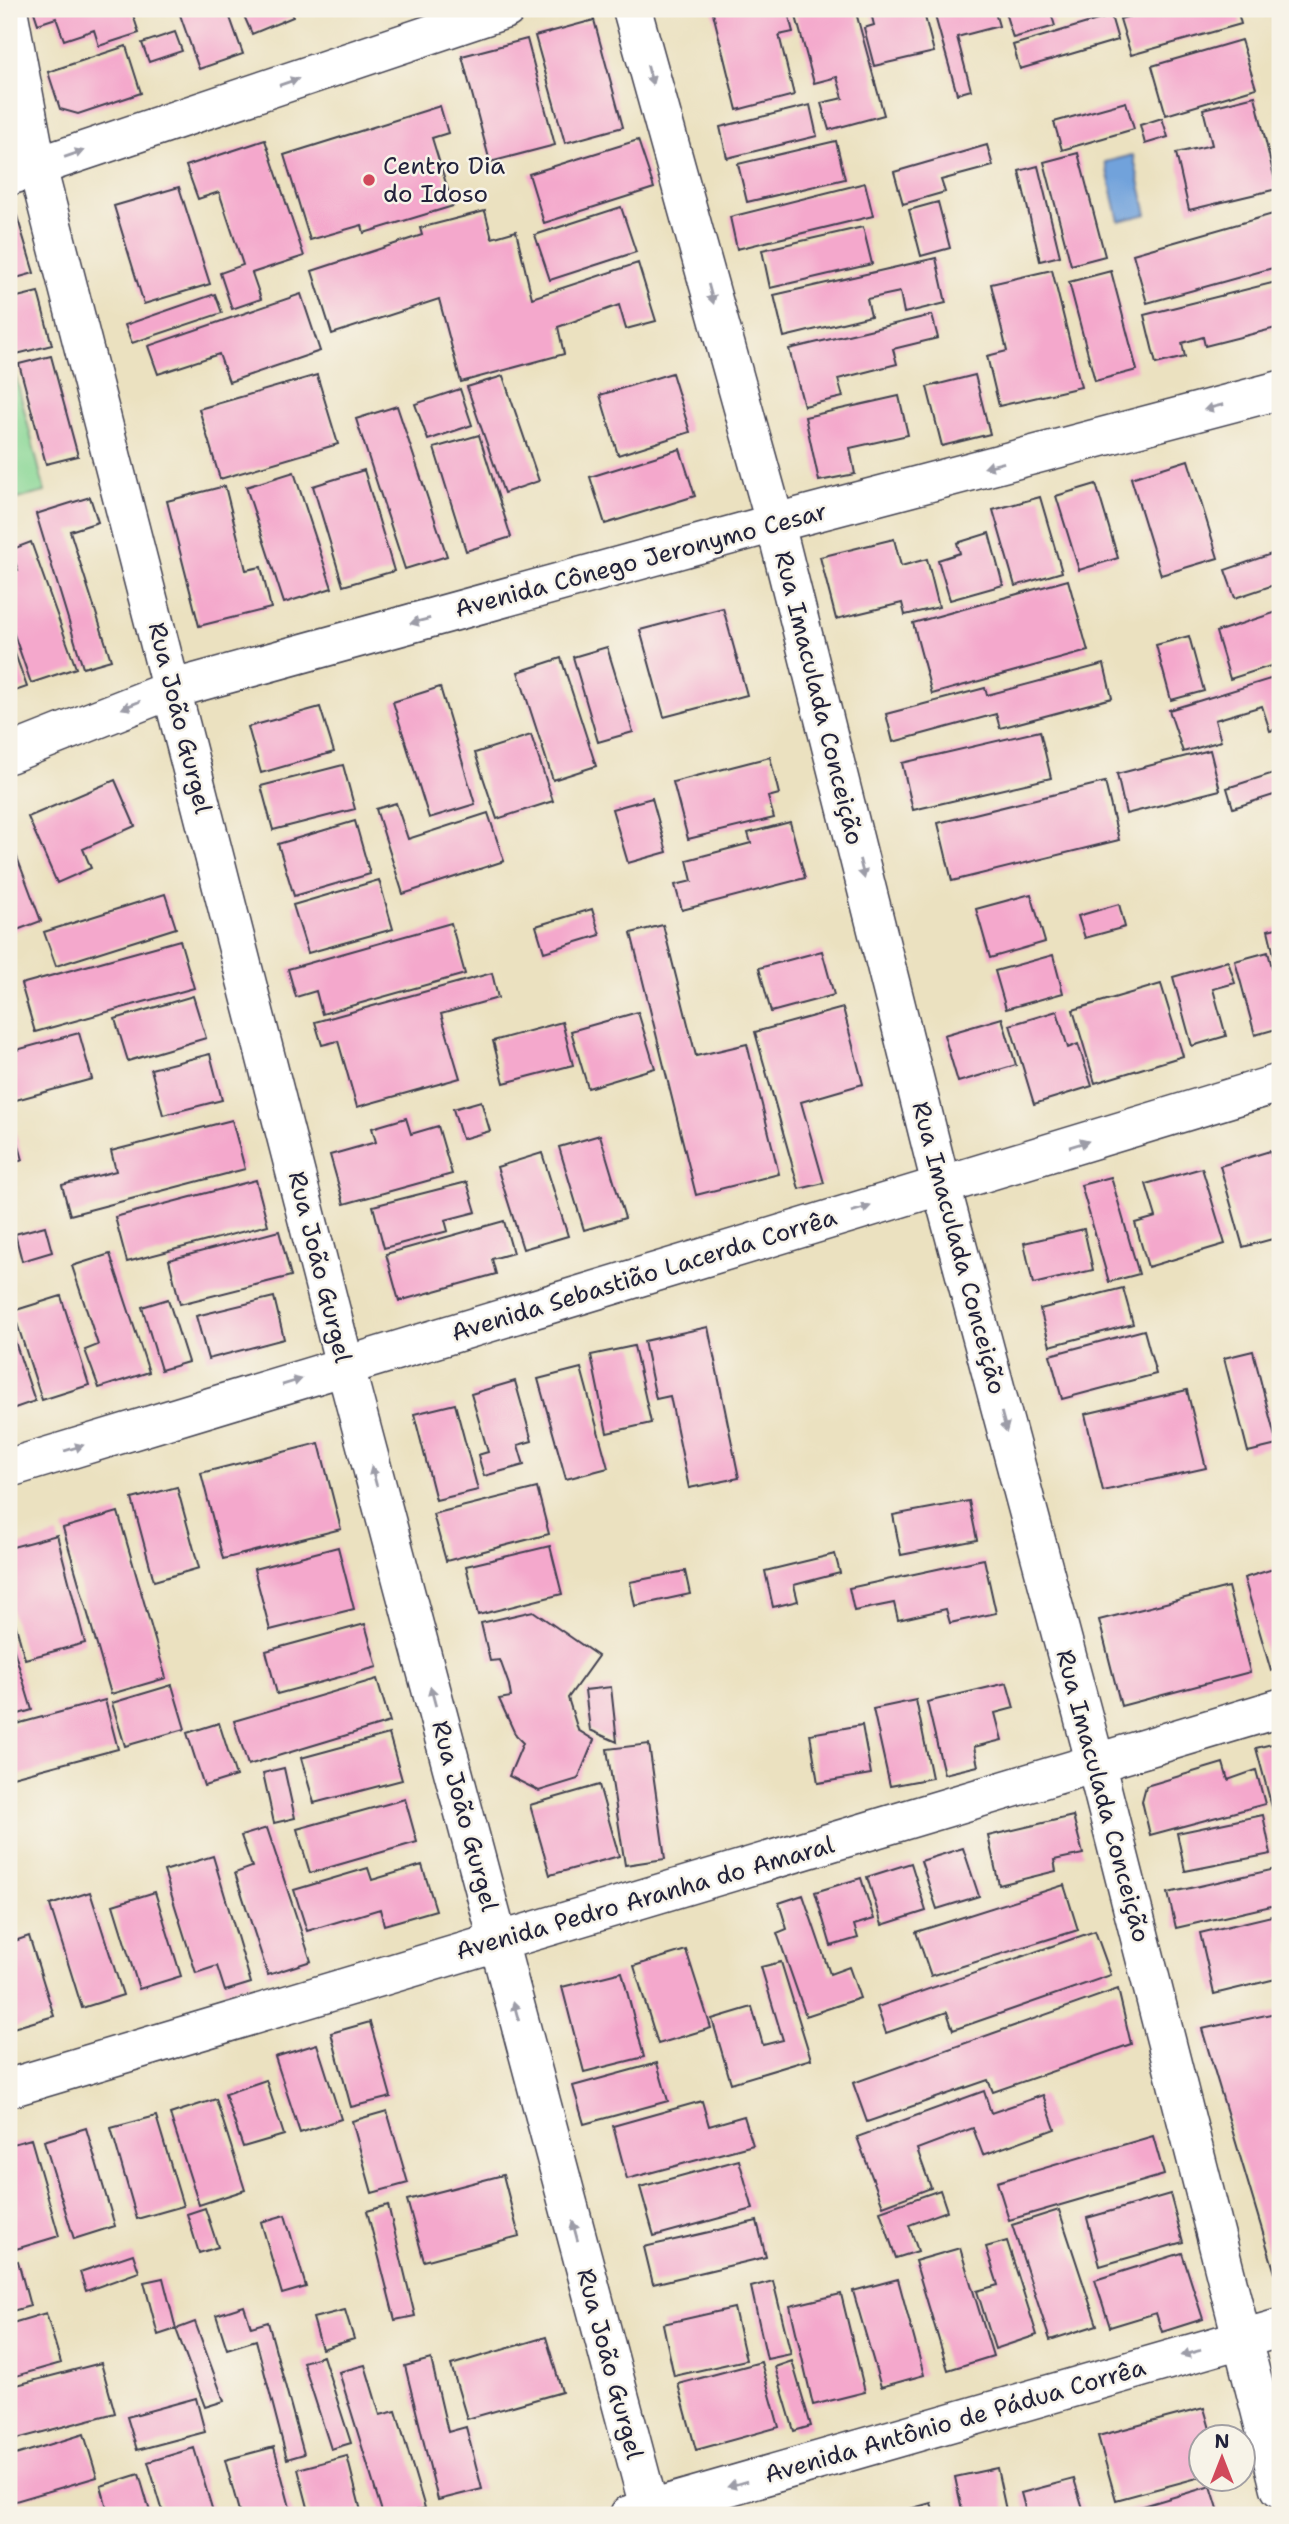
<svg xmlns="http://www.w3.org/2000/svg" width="1289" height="2524" font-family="'Shantell Sans',sans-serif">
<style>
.green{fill:#89d795;stroke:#567c68;stroke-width:2}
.water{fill:#71a2db;stroke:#4a628b;stroke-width:2}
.building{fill:#f4a8cc}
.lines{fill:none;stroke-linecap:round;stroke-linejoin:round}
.minor-casing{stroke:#403f4f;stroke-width:41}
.minor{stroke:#fff;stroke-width:38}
.oneway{fill:#9c9ca7}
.poi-dot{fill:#d1495b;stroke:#f7f3e8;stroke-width:2.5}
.labels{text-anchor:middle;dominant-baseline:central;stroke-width:5;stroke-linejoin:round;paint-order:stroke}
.poi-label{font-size:24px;fill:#22223b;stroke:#f7f3e8;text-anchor:start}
.street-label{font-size:24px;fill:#22223b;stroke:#f7f3e8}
</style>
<rect width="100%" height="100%" fill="#f7f3e8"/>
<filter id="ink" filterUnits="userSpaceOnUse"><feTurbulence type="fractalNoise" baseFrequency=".0143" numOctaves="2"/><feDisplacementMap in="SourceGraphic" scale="14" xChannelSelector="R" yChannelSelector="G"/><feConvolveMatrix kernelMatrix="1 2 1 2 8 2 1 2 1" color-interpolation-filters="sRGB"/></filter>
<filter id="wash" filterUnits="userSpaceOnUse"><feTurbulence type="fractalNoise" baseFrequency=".00686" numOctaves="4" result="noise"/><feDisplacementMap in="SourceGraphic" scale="28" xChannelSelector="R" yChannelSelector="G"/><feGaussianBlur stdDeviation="1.57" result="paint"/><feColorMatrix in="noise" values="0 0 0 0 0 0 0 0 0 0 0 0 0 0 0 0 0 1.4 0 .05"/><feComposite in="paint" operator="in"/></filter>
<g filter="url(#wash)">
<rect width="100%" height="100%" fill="#ebe1c0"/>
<path class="green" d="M12,362l33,130 -36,9v-138z"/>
<path class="water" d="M1133,155l14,59 -28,7 -14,-59z"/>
<g id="blocks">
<path class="building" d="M33,9h108l-9,3 7,21 -40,13 -5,-16 -30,10 -8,-22 -18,6z
M178,9h49l16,45 -44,15z
M241,9h48l4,8 -41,17z
M712,9h75l6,23 -14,3 15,60 -57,15z
M794,9h61l29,106 -55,15 -8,-27 22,-5 -6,-21 -23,6z
M870,9h53l11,43 -60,14 -10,-38 10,-3z
M945,9h49l5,17 -42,11 14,53 -14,4 -22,-78 11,-4z
M1004,9h28l2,6 16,-5 5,16 -42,12z
M1156,9h81l4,15 -110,31 -11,-36z
M1111,16l7,24 -98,29 -7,-24z
M594,20l29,107 -58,16 -30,-107z
M175,32l7,19 -33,11 -7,-19z
M527,39l28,106 -65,17 -28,-106z
M1241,40l15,48 -90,27 -14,-49z
M126,46l15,47 -63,21 -18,-5 -12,-37z
M1255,96l22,93 -88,21 -13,-57 36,-8 -9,-36z
M1126,102l8,27 -72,21 -8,-28z
M810,105l7,31 -90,22 -7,-31z
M440,106l8,27 -16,5 21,68 -89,27 -2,-8 -52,15 -26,-85z
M1162,118l6,19 -23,7 -5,-19z
M265,140l39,116 -52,17 9,26 -29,10 -12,-36 23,-8 -24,-73 -21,7 -12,-33z
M638,140l16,48 -110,35 -15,-49z
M836,141l9,38 -98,23 -9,-38z
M987,145l6,21 -52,14 4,12 -42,12 -9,-32z
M1078,153l27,103 -34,9 -27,-103z
M1038,166l22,90 -20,5 -21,-90z
M865,183l8,33 -136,33 -7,-32z
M179,187l31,97 -66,20 -30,-98z
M938,202l12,46 -29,8 -12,-46z
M621,207l15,45 -86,28 -15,-45z
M485,211l7,27 24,-7 16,67 106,-35 18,58 -30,8 -7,-24 -61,22 6,27 -103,28 -22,-83 -107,35 -20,-63 110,-36 -2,-7z
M1280,212v54l-133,37 -14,-49z
M17,216l17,57 -25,7v-62z
M863,227l9,37 -102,24 -8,-38z
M936,258l10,45 -42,10 -4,-21 -33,7 4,17 -87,21 -10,-42z
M1052,270l29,117 -82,19 -12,-50 20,-5 -16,-67z
M1111,271l26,99 -42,11 -26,-99z
M1280,281v46l-75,19 -2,-9 -21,6 3,14 -29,7 -12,-49z
M38,292l14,53 -43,11v-57z
M215,294l7,19 -90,30 -7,-18z
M301,294l19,57 -91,31 -10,-28 -61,20 -10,-28z
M932,315l6,23 -45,11 4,15 -59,15 5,18 -39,9 -15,-57z
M51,356l27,100 -32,8 -27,-100z
M672,373l18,59 -72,23 -18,-60z
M317,375l21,69 -118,35 -21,-70z
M975,375l15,59 -48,12 -15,-59z
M503,376l36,105 -35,12 -37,-106z
M460,389l12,36 -44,15 -13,-36z
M899,396l9,39 -58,13 5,26 -36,7 -14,-64z
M397,406l50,150 -42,13 -49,-150z
M479,435l32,102 -45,14 -32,-103z
M680,449l15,47 -90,28 -15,-47z
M1188,460l30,98 -57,17 -30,-97z
M364,470l30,101 -51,15 -30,-100z
M294,472l38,116 -48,15 -38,-116z
M1096,484l22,74 -39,12 -23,-74z
M225,486l21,84 15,-3 10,41 -72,18 -32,-125z
M90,497l8,25 -28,9 41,129 -28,8 -47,-154z
M1040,497l22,75 -47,14 -22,-76z
M989,533l14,52 -53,15 -12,-40 22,-7 -3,-10z
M894,539l7,27 26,-7 12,48 -34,8 -3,-12 -66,16 -16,-62z
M31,542l45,126 -45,15 -22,-63v-47l9,-3 -8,-20z
M1280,551v32l-45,15 -10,-28z
M1068,580l20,71 -156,43 -19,-71z
M723,608l24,87 -83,22 -24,-87z
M1280,611v52l-50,16 -14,-47z
M1189,636l15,55 -33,9 -15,-55z
M9,637l18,50 -18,6z
M607,647l26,85 -35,10 -25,-85z
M561,658l35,108 -43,14 -35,-108z
M1104,664l8,34 -112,30 -4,-14 -103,28 -7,-28 99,-26 2,7z
M1280,676v52l-10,3 -8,-25 -47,14 6,21 -38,11 -14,-42z
M440,687l35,117 -46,14 -36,-116z
M320,707l14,45 -73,21 -13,-46z
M1040,731l11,47 -138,32 -11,-47z
M531,735l22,66 -56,18 -22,-66z
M1210,750l10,40 -94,24 -9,-40z
M770,757l9,37 -11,3 6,21 -86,21 -15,-57z
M343,765l12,44 -82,21 -12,-44z
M1280,771v22l-47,15 -6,-20z
M115,780l20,46 -52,23 8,19 -34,15 -29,-66z
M1105,782l14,58 -167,41 -14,-58z
M652,798l15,54 -39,11 -16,-54z
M396,803l12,36 80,-26 16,48 -101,33 -27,-85z
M355,821l15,53 -76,22 -16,-52z
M790,822l15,56 -123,32 -7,-25 17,-4 -5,-21 64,-17 -3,-10z
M9,836l32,85 -32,12z
M379,880l14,49 -85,24 -15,-48z
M165,894l11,34 -120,38 -12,-34z
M1031,894l14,48 -55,16 -14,-49z
M1119,904l6,23 -40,11 -7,-22z
M592,909l8,26 -56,17 -8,-26z
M451,923l14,51 -143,40 -6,-23 -20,6 -8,-28z
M663,925l33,131 51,-12 32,130 -83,21 -65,-262z
M1280,927v49h-1l-11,-46z
M180,940l14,48 -159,44 -14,-48z
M822,951l12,44 -63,17 -12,-44z
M1268,952l12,46v30l-25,7 -20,-74z
M1053,955l10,38 -57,16 -11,-38z
M1228,961l7,22 -22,6 13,47 -34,10 -19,-69z
M492,973l6,25 -57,16 19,64 -103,29 -19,-66 -16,4 -7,-23z
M1161,984l22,72 -88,27 -22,-73z
M193,996l13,42 -78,23 -13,-42z
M843,1008l20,76 -62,18 23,81 -25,6 -44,-157z
M1057,1011l11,37 10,-4 14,42 -58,18 -24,-79z
M638,1012l17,56 -67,20 -17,-57z
M1002,1018l14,47 -58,17 -14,-47z
M562,1022l11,43 -69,18 -11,-42z
M79,1033l13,46 -83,23v-50z
M210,1054l12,46 -59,15 -12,-46z
M481,1101l9,30 -28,8 -9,-30z
M9,1110l14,50 -14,4z
M406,1118l5,16 27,-8 14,48 -108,30 -14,-49 46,-13 -4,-14z
M232,1120l13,49 -175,46 -8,-30 54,-14 -5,-20z
M600,1135l25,83 -41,12 -25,-83z
M1270,1151l10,35v51l-37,10 -23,-81z
M542,1153l26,83 -45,13 -26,-82z
M1202,1168l23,76 -77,23 -13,-44 21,-6 -10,-33z
M1111,1177l28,97 -30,8 -28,-97z
M256,1180l12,45 -141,37 -12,-45z
M467,1182l9,30 -31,8 3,11 -64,17 -11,-42z
M504,1221l9,32 -21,6 4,15 -97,27 -13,-47z
M45,1226l7,26 -30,9 -7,-27z
M1084,1229l9,41 -60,14 -9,-41z
M279,1231l12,45 -111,28 -11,-44z
M110,1254l39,118 -50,16 -14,-38 13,-5 -26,-79z
M1123,1288l10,36 -83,22 -10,-37z
M61,1296l28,89 -47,15 -29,-89z
M274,1297l10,42 -76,20 -12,-43z
M168,1299l20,63 -27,8 -19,-63z
M9,1324l26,77 -26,9z
M708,1327l31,151 -50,10 -19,-92 -14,3 -12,-58z
M1144,1330l12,44 -94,25 -12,-44z
M634,1346l17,77 -44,10 -16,-78z
M1253,1351l24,94 -29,7 -24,-94z
M581,1368l27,100 -42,11 -28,-100z
M515,1381l17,60 -14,4 6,20 -40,11 -6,-21 10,-3 -17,-58z
M1187,1390l19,78 -103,23 -18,-77z
M455,1404l23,86 -42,10 -22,-86z
M319,1443l22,86 -118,30 -22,-86z
M177,1487l22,81 -45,13 -22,-82z
M537,1488l12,46 -103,27 -13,-47z
M969,1501l8,39 -76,15 -8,-40z
M118,1512l48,166 -55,16 -48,-166z
M57,1535l28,108 -60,16 -16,-58v-53z
M550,1546l12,48 -84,21 -12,-49z
M338,1547l16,62 -84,21 -16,-61z
M835,1554l5,19 -46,12 4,16 -25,6 -8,-36z
M984,1559l12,54 -46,10 -4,-14 -48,11 -4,-17 -40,8 -5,-23z
M1280,1567v101l-9,3 -27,-93z
M685,1571l5,23 -55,12 -5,-24z
M1228,1587l22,85 -129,34 -22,-86z
M533,1611l65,45 -30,42 10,32 16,10 -16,39 -39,12 -30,-15 14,-33 -7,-7 -17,-37 12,-2 -2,-12 -9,-25 -10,1 -9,-38z
M365,1624l12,43 -100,27 -11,-43z
M11,1640l21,70 -23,7v-76z
M377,1679l13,43 -142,43 -14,-44z
M1007,1683l7,25 -19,5 7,27 -28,7 4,19 -34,8 -17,-72z
M172,1685l13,44 -60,17 -13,-43z
M611,1687l6,55 -27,-12 -5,-40z
M105,1700l13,49 -109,29v-52z
M916,1700l16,78 -42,8 -17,-77z
M219,1723l17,53 -32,10 -17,-53z
M862,1725l9,49 -53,9 -8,-49z
M389,1734l13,46 -88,23 -13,-45z
M1280,1742v91h-1l-23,-85z
M649,1744l16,115 -40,6 -18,-116z
M1223,1763l5,17 28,-10 9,34 -115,31 -8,-34 4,-15z
M284,1768l11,50 -21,5 -11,-50z
M599,1785l20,71 -69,19 -20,-70z
M405,1799l12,43 -107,31 -13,-44z
M1263,1815l8,39 -86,17 -8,-38z
M1073,1816l10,38 -29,6 2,11 -57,14 -11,-49z
M267,1828l44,133 -43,14 -33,-102 17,-6 -11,-31z
M963,1848l16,48 -42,13 -16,-48z
M213,1856l38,127 -26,8 -8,-25 -21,7 -32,-102z
M911,1863l15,48 -44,14 -15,-48z
M422,1865l14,45 -52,15 -4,-16 -73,22 -13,-41 74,-22 4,12z
M1280,1868v36l-104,24 -8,-35z
M861,1878l13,41 -20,6 4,13 -27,8 -16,-54z
M1064,1885l14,45 -147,46 -15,-44z
M90,1892l33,103 -41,13 -32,-103z
M155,1892l26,84 -42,13 -26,-84z
M803,1895l27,79 19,-7 11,31 -54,18 -29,-83 10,-4 -8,-26z
M1280,1914v64l-66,16 -14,-61z
M1095,1931l16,44 -158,55 -6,-18 -61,21 -9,-26z
M29,1936l25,80 -41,12 -4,-14v-71z
M686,1950l25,78 -53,16 -24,-78z
M781,1962l30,97 -80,24 -19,-64 40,-12 11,38 20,-5 -22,-73z
M622,1972l22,85 -60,15 -22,-85z
M1118,1989l13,55 -138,48 -5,-12 -121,42 -14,-39z
M1280,2012v278l-78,-261z
M370,2022l21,75 -40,10 -20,-74z
M317,2044l24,75 -41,14 -25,-76z
M657,2063l11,38 -84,23 -11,-38z
M266,2080l18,55 -41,12 -18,-53z
M984,2091l7,22 52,-18 12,34 -72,26 -10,-27 -56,21 14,39 -48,18 -26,-69z
M216,2099l29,91 -46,15 -29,-91z
M702,2101l7,25 35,-10 9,29 -126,34 -14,-53z
M387,2111l21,72 -36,10 -20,-72z
M156,2116l27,90 -46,13 -26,-91z
M86,2128l29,98 -41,13 -30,-98z
M1153,2136l11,39 -155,45 -12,-38z
M31,2139l28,97 -43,13 -7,-23v-81z
M739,2160l14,49 -99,27 -14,-49z
M503,2175l16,61 -95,25 -17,-61z
M940,2190l7,21 -38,14 9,26 -22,7 -16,-47z
M1170,2194l13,48 -83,24 -13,-48z
M388,2205l27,111 -20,4 -28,-109z
M205,2208l13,39 -19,6 -12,-39z
M1059,2210l38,115 -47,15 -38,-115z
M285,2215l21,72 -24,7 -21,-72z
M757,2221l9,36 -113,27 -9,-37z
M1007,2241l30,94 -42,14 -18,-58 21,-6 -12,-38z
M960,2248l33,108 -45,14 -33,-109z
M1182,2253l21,66 -41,13 -6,-19 -46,14 -15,-47z
M133,2254l6,18 -53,19 -6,-19z
M18,2261l12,45 -21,6v-49z
M163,2278l13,51 -18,6 -14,-53z
M898,2279l26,96 -43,12 -28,-96z
M773,2281l18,73 -24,5 -16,-72z
M841,2294l24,98 -52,13 -23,-99z
M244,2306l7,21 17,-5 36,132 -17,5 -31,-119 -29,9 -11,-34z
M734,2308l12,52 -72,16 -11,-52z
M345,2310l9,29 -32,10 -9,-31z
M46,2313l15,50 -52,15v-54z
M195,2322l29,79 -19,6 -29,-78z
M546,2337l16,55 -95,27 -16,-54z
M323,2356l28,87 -20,6 -28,-87z
M431,2359l17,73 18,-5 16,62 -44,11 -33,-134z
M792,2361l19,65 -17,5 -19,-64z
M761,2362l18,65 -83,23 -18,-66z
M101,2363l14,50 -106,28v-54z
M365,2365l15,50 16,-4 29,97 -23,7h-19l-44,-143z
M196,2398l9,34 -68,18 -10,-33z
M1204,2408l8,28 -11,1v40l-85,23 -18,-64z
M84,2434l13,43 -88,26v-46z
M274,2447l18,68h-52l-15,-55z
M194,2448l20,67h-50l-16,-53z
M347,2456l15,59h-52l-12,-46z
M997,2468l10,47h-44l-8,-38z
M139,2474l12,41h-42l-8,-29z
M1074,2479l11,36h-58l-6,-22z
M1211,2486l9,29h-96l-1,-3z
M931,2503l4,12h-44v-1z"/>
</g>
</g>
<g filter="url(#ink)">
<use href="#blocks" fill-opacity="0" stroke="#403f4f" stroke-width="2"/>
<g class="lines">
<g class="minor-casing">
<path id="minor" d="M632,9l143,514 166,662 155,580 184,723
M9,15l28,151 308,1200 306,1149
M9,176l497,-167
M9,754l164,-65 602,-166 505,-133
M9,1468l1271,-385
M9,2088l1271,-380
M629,2515l651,-187"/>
</g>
<use href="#minor" class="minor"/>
</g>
<defs><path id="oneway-solid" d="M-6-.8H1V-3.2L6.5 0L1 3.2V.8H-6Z" transform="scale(1.75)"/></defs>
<g class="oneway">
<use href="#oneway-solid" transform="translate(650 75) rotate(75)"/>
<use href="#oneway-solid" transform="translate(289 82) rotate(-19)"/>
<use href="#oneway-solid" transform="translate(74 154) rotate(-19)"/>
<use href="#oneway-solid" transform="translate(711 294) rotate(75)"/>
<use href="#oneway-solid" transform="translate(1214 407) rotate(165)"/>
<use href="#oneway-solid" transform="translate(994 465) rotate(165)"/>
<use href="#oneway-solid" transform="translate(420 621) rotate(165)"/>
<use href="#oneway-solid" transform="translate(131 705) rotate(158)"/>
<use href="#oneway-solid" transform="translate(862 869) rotate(76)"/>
<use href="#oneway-solid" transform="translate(1079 1144) rotate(-17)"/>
<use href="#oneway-solid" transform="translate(861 1209) rotate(-16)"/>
<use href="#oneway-solid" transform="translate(292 1382) rotate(-17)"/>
<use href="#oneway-solid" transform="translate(1004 1422) rotate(75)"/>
<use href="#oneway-solid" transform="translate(74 1448) rotate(-17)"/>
<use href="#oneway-solid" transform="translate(374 1476) rotate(-105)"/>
<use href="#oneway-solid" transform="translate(433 1696) rotate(-105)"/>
<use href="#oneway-solid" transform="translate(516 2011) rotate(-105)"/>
<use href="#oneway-solid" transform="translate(575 2231) rotate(-105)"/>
<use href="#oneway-solid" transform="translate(1191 2353) rotate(164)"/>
<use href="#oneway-solid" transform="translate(737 2484) rotate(164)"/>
</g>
</g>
<circle class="poi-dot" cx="369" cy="180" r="7"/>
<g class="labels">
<g class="poi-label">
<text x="383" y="166">Centro Dia<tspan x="383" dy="28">do Idoso</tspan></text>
</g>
<g class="street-label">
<text transform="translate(641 560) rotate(-15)">Avenida Cônego Jeronymo Cesar</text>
<text transform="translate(819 698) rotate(76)">Rua Imaculada Conceição</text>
<text transform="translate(180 718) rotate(76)">Rua João Gurgel</text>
<text transform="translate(959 1248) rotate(75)">Rua Imaculada Conceição</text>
<text transform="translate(320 1267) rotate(76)">Rua João Gurgel</text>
<text transform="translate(644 1275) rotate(-17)">Avenida Sebastião Lacerda Corrêa</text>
<text transform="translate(1103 1796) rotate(75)">Rua Imaculada Conceição</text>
<text transform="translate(465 1816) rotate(75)">Rua João Gurgel</text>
<text transform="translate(645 1898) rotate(-16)">Avenida Pedro Aranha do Amaral</text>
<text transform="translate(610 2364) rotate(75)">Rua João Gurgel</text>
<text transform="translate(955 2421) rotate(-16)">Avenida Antônio de Pádua Corrêa</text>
</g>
</g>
<rect width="1289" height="2524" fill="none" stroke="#f7f3e8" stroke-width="35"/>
<g transform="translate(1222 2458)"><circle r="33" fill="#f7f3e8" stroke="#a29fa3" stroke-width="2"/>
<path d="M0-5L12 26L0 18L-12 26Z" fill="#d1495b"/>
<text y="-10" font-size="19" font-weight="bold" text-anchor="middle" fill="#22223b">N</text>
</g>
</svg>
